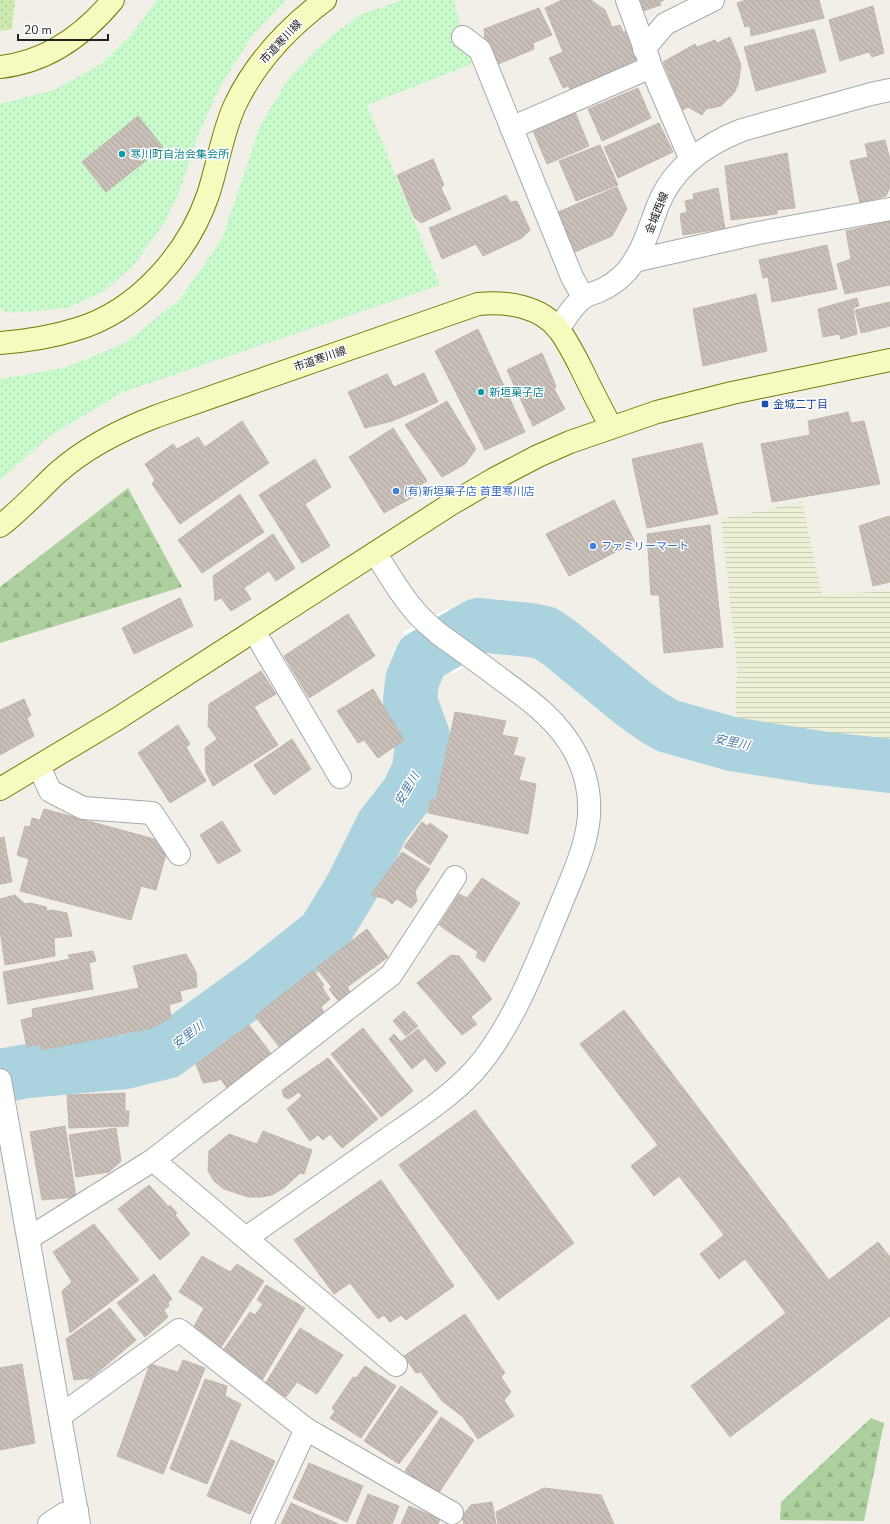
<svg xmlns="http://www.w3.org/2000/svg" width="890" height="1524" font-family="'Nunito Sans','Noto Sans JP',sans-serif">
<style>
.farmland{fill:url(#farmland-rules)}
.grass{fill:url(#grass-dots)}
.forest{fill:url(#forest-firs)}
.park{fill:url(#park-dots)}
.pier{fill:#fff}
.lines{fill:none;stroke-linecap:round;stroke-linejoin:round}
.river{stroke:#aad3df;stroke-width:54}
.building{fill:url(#building-back-hatch);stroke:#c4b6ab}
.street-casing{stroke:#a9a9a9;stroke-width:24}
.secondary-casing{stroke:#707d05;stroke-width:24}
.street{stroke:#fff;stroke-width:22}
.secondary{stroke:#f7fabf;stroke-width:22}
.culture-dot{fill:#0f9aa8;stroke:#fff;stroke-width:1.5}
.transit-dot{fill:#1a4fb4;stroke:#fff;stroke-width:1.5}
.shop-dot{fill:#3f7fe0;stroke:#fff;stroke-width:1.5}
.labels{text-anchor:middle;dominant-baseline:central;stroke-width:3;stroke-linejoin:round;paint-order:stroke}
.street-label{font-size:11px;fill:#222;stroke:#fff}
.culture-label{font-size:11px;fill:#0d838f;stroke:#fff;text-anchor:start}
.transit-label{font-size:11px;fill:#164399;stroke:#fff;text-anchor:start}
.shop-label{font-size:11px;fill:#366cbe;stroke:#fff;text-anchor:start}
.water-label{font-size:12px;font-style:italic;fill:#4a7aab;stroke:#fff}
</style>
<defs>
<pattern id="farmland-rules" width="6" height="5" patternUnits="userSpaceOnUse"><rect width="6" height="5" fill="#eef0d5"/><path d="M0 2.5h6" fill="none" stroke="#ccceb7"/></pattern>
<pattern id="grass-dots" width="8" height="8" patternUnits="userSpaceOnUse"><rect width="8" height="8" fill="#cdebb0"/><path d="M2 2h.1M6 6h.1" fill="none" stroke="#b0c997" stroke-width="1.8" stroke-linecap="round"/></pattern>
<pattern id="forest-firs" width="22" height="20" patternUnits="userSpaceOnUse"><rect width="22" height="20" fill="#add19e"/><path d="M5 1l3.5 6h-7zM16 11l3.5 6h-7z" fill="#95b388"/></pattern>
<pattern id="park-dots" width="8" height="8" patternUnits="userSpaceOnUse"><rect width="8" height="8" fill="#c8facc"/><path d="M2 2h.1M6 6h.1" fill="none" stroke="#acd6af" stroke-width="1.8" stroke-linecap="round"/></pattern>
<pattern id="building-back-hatch" width="6" height="6" patternUnits="userSpaceOnUse"><rect width="6" height="6" fill="#c7bfb8"/><path d="M-1 5l2 2M0 0l6 6M5-1l2 2" fill="none" stroke="#aba49e"/></pattern>
</defs>
<rect width="100%" height="100%" fill="#f2efe9"/>
<path class="farmland" d="M802,502l20,93 68,-4v153l-155,-25 2,-53 -16,-147z"/>
<path class="grass" d="M0,0h15l-3,29 -12,2z"/>
<path class="forest" d="M128,488l54,99 -182,56v-56z
M871,1418l13,5 -20,98 -84,-1 1,-18z"/>
<path class="park" d="M157,0h130l-2,1 -33,35 -31,49 -24,53 -18,55 -15,30 -30,42 -30,26 -36,17 -59,5 -9,-4v-205l54,-14 46,-25 31,-30z
M402,0h52l11,46 7,18 -105,41 73,180 -317,107 -72,43 -51,45v-101l64,-11 61,-25 55,-44 42,-60 38,-113 28,-47 27,-28 20,-18 27,-19z"/>
<path class="pier" d="M448,609l53,39 -48,25 -31,-23 -19,-18z"/>
<g class="lines">
<path class="river" d="M0,1076l27,-5 98,-9 41,-10 94,-68 64,-51 28,-46 31,-62 25,-32 11,-23 4,-34 -13,-35 2,-20 10,-24 56,-32 52,5 15,3 16,11 73,60 20,14 14,8 64,18 88,14 70,8"/>
</g>
<path class="building" d="M562,0h29l14,10 7,17 8,-2 3,7h4l10,27 -8,4v2l-59,24 -2,-3 -5,2 -14,-30 14,-6 -18,-44z
M639,0h25l-4,2 1,3 -18,6z
M746,0h73l5,18 -73,18 -1,-10 -5,1 -8,-24z
M873,6l11,47 -12,4 -3,-5 -29,9 -11,-41z
M539,8l13,27 -19,8 1,6 -38,16 -11,-26 -1,-10z
M814,29l12,43 -70,19 -12,-44z
M730,37l11,28 -3,20 -4,8 -13,13 -15,3 -4,6 -14,-8 -5,3 -20,-48 32,-18 2,3 18,-7 2,3z
M638,88l13,30 -49,23 -14,-32z
M575,112l14,34 -42,18 -14,-33z
M138,116l25,31 -57,45 -24,-30z
M659,123l14,29 -55,26 -14,-31z
M885,140l5,20v16h-1l1,11 -4,9 -26,7 -10,-42 18,-4 -3,-13z
M600,145l18,40 -42,16 -17,-40z
M787,153l8,55 -18,2v4l-46,6 -6,-54z
M433,159l11,26 -3,3 10,21 -30,14 -7,-6 -17,-42z
M617,187l10,22 -15,27 -37,16 -17,-40z
M718,188l7,40 -42,7 -3,-21 7,-2 -2,-11 9,-2 -1,-5z
M506,195l4,7 7,-1 13,29 -8,8 -39,18 -7,-12 -34,15 -13,-31z
M890,221v64l-45,9 -8,-30 14,-5 -5,-28z
M827,245l10,44 -65,13 -4,-25 -5,1 -4,-18z
M756,294l11,57 -64,15 -10,-57z
M857,298l2,8 -6,2 4,26 -16,5 -2,-5 -16,3 -5,-28z
M890,302v24l-29,7 -6,-23z
M478,329l47,103 -40,18 -50,-99z
M542,353l14,33 -2,3 11,20 -32,17 -26,-56z
M424,373l14,29 -46,19 -27,7 -17,-36 39,-18 7,13z
M447,401l29,48 -11,15 -23,13 -37,-52z
M848,412l3,11 13,-2 16,63 -108,18 -11,-58 49,-9 -2,-14z
M242,421l27,42 -89,61 -28,-40 3,-4 -10,-16 28,-20 4,5 21,-12 7,10z
M393,428l34,53 -15,9 3,6 -31,17 -35,-56z
M702,443l16,71 -71,14 -15,-69z
M315,459l16,28 -26,17 25,42 -28,17 -43,-68z
M240,494l24,38 -62,41 -24,-33z
M614,500l21,42 -66,34 -23,-42z
M889,516l1,5v61l-17,4 -14,-60z
M710,525l13,122 -59,6 -5,-58h-8l-4,-61z
M273,534l22,34 -19,13 -7,-10 -25,17 7,11 -20,12 -10,-13 -6,3 -2,-25z
M180,598l13,28 -59,28 -12,-26z
M348,614l27,42 -66,42 -25,-42z
M261,671l15,23 -22,13 24,38 -65,41 -7,-14 -1,-24 12,-9 -9,-13 1,-22z
M373,689l31,51 -26,18 -14,-18 -6,3 -21,-32z
M24,699l7,16 -4,3 7,18 -34,19v-45z
M455,712l51,9 -4,14 16,3 -5,17 12,3 -6,22 17,4 -8,50 -100,-21 3,-14 5,1z
M178,725l12,19 -4,3 20,34 -36,22 -32,-50z
M292,739l19,30 -37,26 -20,-30z
M44,809l125,34 -13,47 -15,-4 -10,34 -111,-29 9,-32 -12,-4 8,-29 5,1 2,-9 8,2z
M222,821l19,30 -23,13 -18,-29z
M422,822l5,4 3,-3 18,13 -18,29 -26,-18z
M4,837l8,45 -12,2v-46z
M402,852l28,17 -15,22 2,10 -6,7 -14,-9 -5,5 -6,-5 -15,-4z
M482,878l38,25 -36,59 -8,-5 2,-5 -39,-27 20,-31 8,4z
M15,895l10,9 5,-1 16,4 1,4 5,-1 15,3 5,23 -18,2 1,18 -50,9 -5,-35v-31z
M367,929l21,28 -41,30 7,12 -11,8 -14,-18 3,-2 -16,-19z
M93,951l3,10 -7,2 4,26 -85,15 -5,-32 67,-13 -2,-4z
M186,954l10,18 1,15 -17,4 2,10 -13,4 2,12 -19,11 -111,22 -1,-6 -13,3 -6,-27 12,-3 -1,-8 107,-21 -6,-22z
M451,955l8,1 33,43 -21,18 6,7 -15,11 -45,-52z
M313,970l11,15 -2,2 8,12 -9,8 3,5 -16,13 2,4 -29,20 -26,-33z
M624,1010l205,270 49,-38 12,15v59l-160,121 -39,-51 95,-73 -41,-54 -26,20 -19,-25 24,-19 -45,-59 -25,20 -23,-30 27,-21 -78,-101z
M404,1011l14,15 -12,10 -13,-15z
M249,1025l24,31 -44,35 -8,-12 -5,2 -13,2 -7,-19z
M363,1028l50,63 -32,26 -50,-63z
M418,1029l28,34 -10,9 -11,-14 -13,11 -23,-30 5,-5 7,8z
M328,1058l50,61 -36,29 -12,-14 -7,6 -5,-5 -8,6 -23,-32 15,-13 -3,-4 -10,7 -5,-2 -2,-7z
M125,1093v18h4l-1,15 -59,2 -2,-33z
M475,1110l99,133 -76,57 -99,-135z
M65,1126l11,71 -34,3 -12,-68z
M116,1128l5,33 -12,11 -33,5 -7,-42z
M263,1131l49,19 -8,24 -4,-1 -15,14 -13,8 -11,2h-13l-24,-8 -10,-8 -6,-10 1,-20 20,-17 28,10z
M381,1180l73,106 -48,34 -5,-5 -11,7 -6,-7 -6,4 -28,-36 -16,11 -40,-54z
M149,1185l19,21h3l6,7 -2,2 15,19 -30,26 -42,-51z
M94,1224l45,56 -69,53 -8,-42 10,-9 -19,-30z
M202,1256l28,16 7,-8 27,17 -44,68 -28,-19 12,-22 -25,-16z
M154,1274l18,25 -4,4 1,3 -5,4 4,7 -23,20 -28,-34z
M266,1285l39,23 -44,74 -40,-29 29,-41 5,3 8,-11 -6,-4z
M110,1308l26,32 -45,38 -17,2 -8,-41z
M465,1314l40,59 -4,4 10,15 -7,8 10,16 -36,23 -15,-22 -21,-16 -21,-29 -5,1 -12,-17z
M300,1328l43,27 -26,39 -20,-12 -11,15 -21,-13z
M183,1360l22,8 -42,106 -46,-18 33,-92 28,8z
M22,1364l13,79 -35,7v-82z
M365,1366l31,20 -35,52 -31,-20 5,-7 -3,-3 21,-31 3,1z
M205,1379l22,7 -2,10 16,8 -34,80 -37,-15z
M401,1386l37,26 -39,52 -35,-23z
M441,1417l33,23 -36,54 -33,-23z
M231,1440l44,21 -25,53 -43,-18z
M309,1463l54,23 -16,36 -54,-24z
M544,1488l57,7 13,29h-116l-2,-12z
M368,1494l31,12 -7,18h-36z
M492,1502l4,22h-32l-2,-8 9,-11z
M291,1503l47,21h-57z
M409,1506l31,13 -2,5h-37z"/>
<g class="lines">
<g class="street-casing">
<path id="street" d="M627,0l22,60
M463,37l17,13 92,227 11,20
M644,49l21,-25 48,-24
M511,128l140,-61 40,93
M634,261l124,-28 132,-24
M558,329c8,-11 15,-24 25,-31 4,-3 10,-5 14,-6 12,-5 21,-11 30,-21 16,-20 22,-42 31,-66 15,-37 48,-61 84,-75l129,-36 19,-4
M254,631l86,146
M39,766l11,25 33,17 69,5 27,41
M0,1080l79,444
M153,1160l238,-185 64,-98
M29,1238l124,-78 243,205
M246,1238c45,-32 91,-64 137,-96 30,-21 65,-43 90,-70 41,-45 67,-118 90,-173 21,-50 40,-92 13,-145 -17,-33 -45,-53 -74,-74 -21,-16 -42,-31 -63,-46 -9,-8 -18,-15 -25,-24 -15,-17 -26,-38 -39,-57
M60,1416l119,-86 127,99 146,84
M49,1524l15,-10 13,-4
M262,1524l44,-95"/>
</g>
<g class="secondary-casing">
<path id="secondary" d="M0,67c46,-5 84,-32 113,-67
M0,343c26,-2 52,-6 77,-14 61,-18 111,-76 131,-134 10,-30 14,-62 27,-90 20,-42 54,-78 90,-105
M0,526c20,-15 38,-35 56,-52 30,-27 64,-44 101,-58l321,-112c28,-3 63,2 81,26 9,12 16,26 23,40 9,19 19,38 29,57
M0,789l117,-70 334,-215 43,-25 44,-23 32,-14 87,-30 75,-19 158,-33"/>
</g>
<use href="#street" class="street"/>
<use href="#secondary" class="secondary"/>
</g>
<g class="culture-dot">
<circle cx="122" cy="154" r="4"/>
<circle cx="481" cy="392" r="4"/>
</g>
<rect class="transit-dot" x="761" y="400" width="8" height="8" rx="2"/>
<g class="shop-dot">
<circle cx="396" cy="491" r="4"/>
<circle cx="593" cy="546" r="4"/>
</g>
<g class="labels">
<g class="street-label">
<text transform="translate(281 42) rotate(-47)">市道寒川線</text>
<text transform="translate(657 213) rotate(-68)">金城西線</text>
<text transform="translate(320 359) rotate(-19)">市道寒川線</text>
</g>
<g class="culture-label">
<text x="130" y="154">寒川町自治会集会所</text>
<text x="489" y="392">新垣菓子店</text>
</g>
<g class="transit-label">
<text x="773" y="404">金城二丁目</text>
</g>
<g class="shop-label">
<text x="404" y="491">(有)新垣菓子店 首里寒川店</text>
<text x="601" y="546">ファミリーマート</text>
</g>
<g class="water-label">
<text transform="translate(732 742) rotate(12)">安里川</text>
<text transform="translate(407 789) rotate(-59)">安里川</text>
<text transform="translate(188 1035) rotate(-37)">安里川</text>
</g>
</g>
<path d="M18 34v6h90v-6" fill="none" stroke="#222222" stroke-width="2"/>
<text x="24" y="34" font-size="12" fill="#222222" stroke="#ffffff" stroke-width="3" paint-order="stroke">20 m</text>
</svg>
